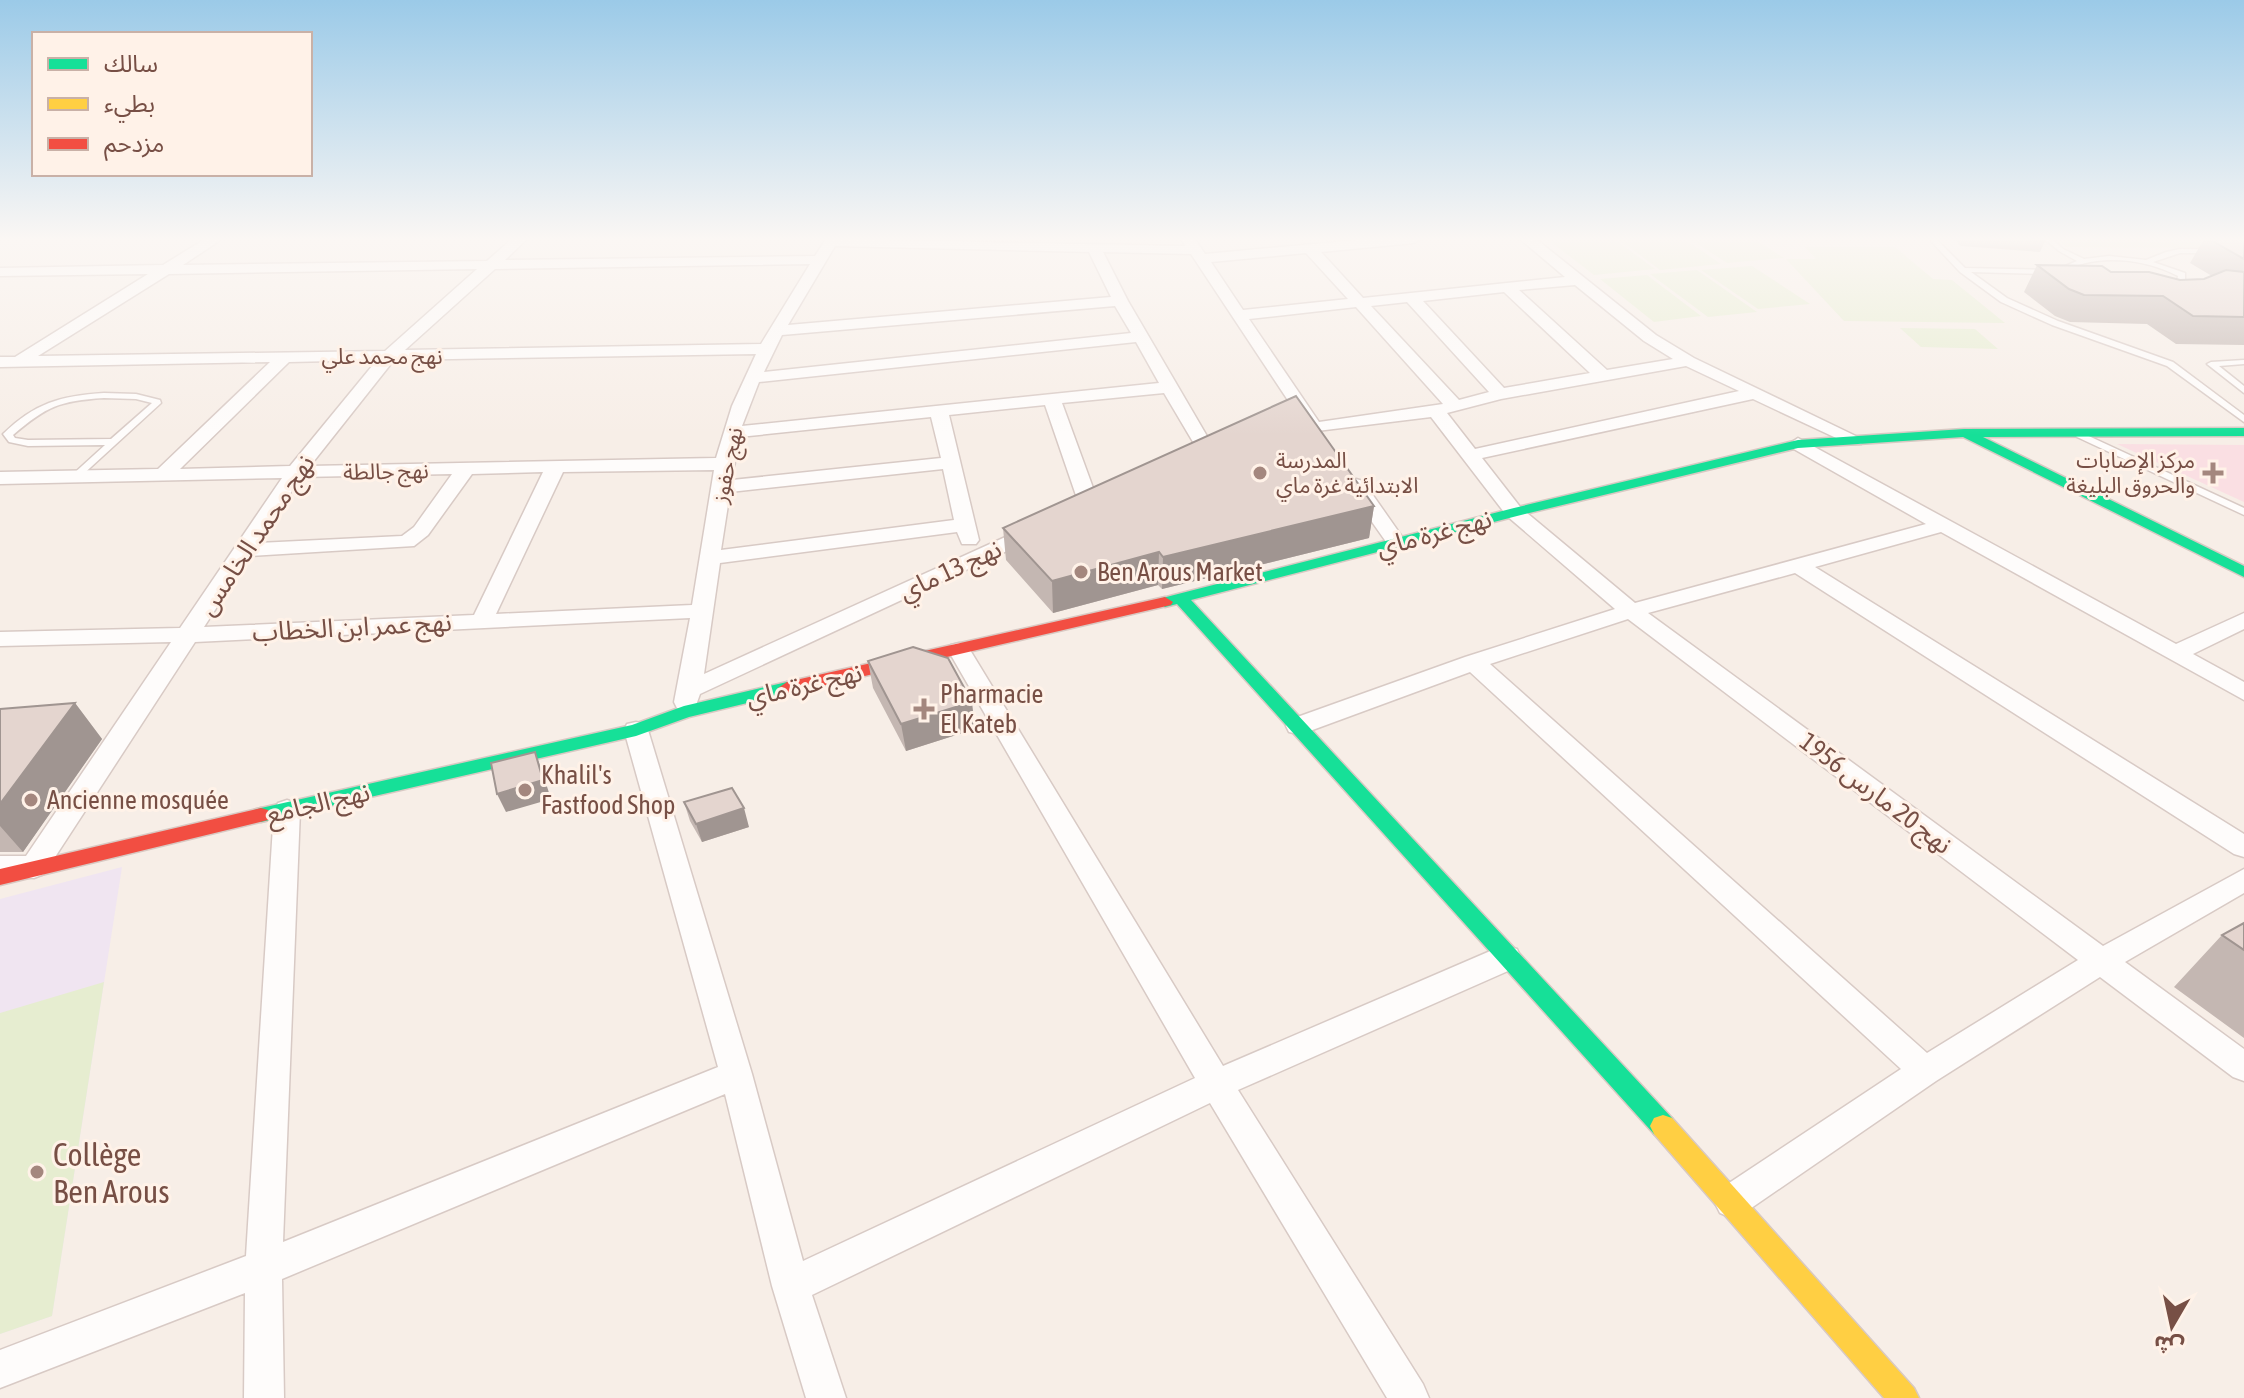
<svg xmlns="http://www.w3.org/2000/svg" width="2244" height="1398" font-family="'Asap Condensed','Noto Sans Arabic',sans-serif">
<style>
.education{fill:#f0e5f1}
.medical{fill:#fadfe3}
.green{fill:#e6edd0}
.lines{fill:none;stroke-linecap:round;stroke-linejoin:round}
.lane-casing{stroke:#d8cac5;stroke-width:3}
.street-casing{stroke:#d8cac5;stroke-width:3}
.fast-casing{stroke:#d8c9c3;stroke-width:3}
.slow-casing{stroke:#d8c9c3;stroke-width:3}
.jam-casing{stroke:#d8c9c3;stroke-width:3}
.lane{fill:#fefcfb;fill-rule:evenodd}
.street{fill:#fefcfb;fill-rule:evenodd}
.fast{fill:#16e098;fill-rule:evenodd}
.slow{fill:#ffcf43;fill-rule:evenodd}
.jam{fill:#f24e42;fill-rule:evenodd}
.wall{fill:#c4b7b2}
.shaded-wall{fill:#a09591}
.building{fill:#e4d5cf;stroke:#a09591;stroke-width:2}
.poi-dot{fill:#a4877e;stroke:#fff2e8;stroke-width:3}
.labels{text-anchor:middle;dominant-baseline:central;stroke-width:6;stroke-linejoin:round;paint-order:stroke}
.far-street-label{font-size:22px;fill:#774f45;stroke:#fff2e8}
.far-poi-label{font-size:22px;fill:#774f45;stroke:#fff2e8;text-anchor:start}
.street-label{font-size:26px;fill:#774f45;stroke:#fff2e8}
.poi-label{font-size:26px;fill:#774f45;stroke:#fff2e8;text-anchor:start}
.near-poi-label{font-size:32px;fill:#774f45;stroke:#fff2e8;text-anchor:start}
</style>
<rect width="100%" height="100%" fill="#f7eee7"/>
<path class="education" d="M122,867l-70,449 -52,18v-435z"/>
<path class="medical" d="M2117,444l127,1v57z"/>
<path class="green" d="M1547,239h67l41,30 -61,6z
M1618,239h66l37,25 -61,6z
M1690,239h73l-7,1 28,18 -57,5z
M2057,239h187v9l-178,-1z
M1805,247h90l38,32 19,1 53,43 -161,-2 -58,-62h30z
M1752,266l58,38 -52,5 -57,-39z
M1697,270l60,42 -49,5 -58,-43z
M1647,275l54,41 -47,6 -54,-43z
M1900,328l75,1 23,20 -77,-2z
M104,982l-52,334 -52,18v-321z"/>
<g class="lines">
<g class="lane-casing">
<path id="lane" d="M1929,239h7l29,29 86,2 1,2 -4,2 -77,-2 36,26 51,23 115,41 71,53v7l-77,-56 -115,-41 -51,-23 -41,-30z
M2045,239h7l11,10 21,10 25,-3 37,4 20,-8 14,-3h64v4h-64l-27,9 32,11v8l-4,2 -4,-2 1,-5c-31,-16 -72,-22 -106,-9l9,8 -4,2 -14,-10 14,-6 -18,-10z
M2244,360v4l-25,2 25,20v7l-37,-29 4,-2z
M104,393l32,1 24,6 1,3 -82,75 -3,1 -5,-3 34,-31 -77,1 -19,-4 -6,-8c32,-31 57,-38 101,-41zM104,398l32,1 16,4 -41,36 -83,1 -13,-2 -2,-3c34,-29 46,-34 91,-37z
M2080,432l164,76v7l-167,-78 -2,-2z"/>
</g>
<g class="street-casing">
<path id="street" d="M205,239h17l-39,26 304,-4 25,-22h15l-22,21 310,-4 11,-17 359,7 -4,-7h14l10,15 164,-15h52l-7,4 -93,9 42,46 202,-21 -45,-38h16l120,96 38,23 170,82 -3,4h-12l-96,-45 -271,59 39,50 114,95 291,-79 -134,-76 -3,-4 9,-6 378,206 68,-31v16l-51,25 51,28v18l-303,-168 -126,35 429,267v23l-10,-3 -439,-281 -147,40 455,333 141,-77v24l-119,69 119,87v32l-11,-4 -133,-100 -164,104 -192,132 -12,5 -12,-5 -6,-12 6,-12 181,-120 -431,-397 -163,60 -9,2 -9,-2 -3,-6 3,-6 176,-63 150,-48 -108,-93 -76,-99 -122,15 -118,-178 -88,-2 25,49 83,142 -9,5 -6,-1 -32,-54 -102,10 38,104 -3,4 -7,2 -10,-6 -35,-102 -96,10 30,125 -3,4h-14l-5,-12 -237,31 -16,111 321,-146h14l3,4 -3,4 -339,158 -5,14h-18l-3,-6 16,-84 -495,24 -151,232 -10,4 -34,-2v-20h26l145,-214 -171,4v-14l180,-4 102,-150 -282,6v-12l158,-3 112,-107 -270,5v-10h15l133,-83 -148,2v-8l163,-3zM835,246l254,6 22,45 -323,28zM1306,253l42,46 -105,11 -32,-48zM810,264l-49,80 -356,6 90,-81zM477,269l-92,82 -347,5 131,-82zM1575,285l69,56 29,18 -66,11 -88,-80zM1504,292l86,81 -86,15 -81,-87zM1407,302l82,90 -30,8 -88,-94zM1115,306l16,27 -367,39 18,-37zM1356,307l87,97 -124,18 -70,-103zM1136,342l23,41 -417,43 17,-44zM756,354l-24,52 -16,52 -406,8 84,-106zM377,360l-87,106 -110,3 109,-107zM1686,366l53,25 -264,58 -28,-36 54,-14zM931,417l10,41 -209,22 7,-43zM943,469l11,51 -233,30 9,-58zM714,470l-22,135 -196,9 67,-142zM543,472l-69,143 -270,12 46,-71 164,-10 14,-11 44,-61zM452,474l-38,53 -12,9 -144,7 43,-66zM1628,619l450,341 -151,93 -437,-389z
M1356,479l7,2 40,57 3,4 -3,4h-14l-43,-61z
M959,643l8,2 3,5 253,416 272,-117 11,-3 11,3 4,9 -4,9 -279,123 185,294 6,14h-42l-177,-295 -398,192 34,103h-40l-34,-112 -47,-192 -443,185 2,119h-40l1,-105 -245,95v-38l246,-94 28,-446 4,-7 9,-3 9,3 4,7 -17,432 435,-175 -94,-337 3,-6 9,-2 9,2 3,6 104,344 51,187 392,-183 -247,-428 3,-5z"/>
</g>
<g class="fast-casing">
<path id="fast" d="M2244,428v8l-261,1 261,129v11l-281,-140 -165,11 -281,68 -326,84 481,518 4,8 -4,8 -9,3 -9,-3 -477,-530 -12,3 -8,-5 2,-3 15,-4 340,-87 284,-68 166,-11z
M787,682l6,2 3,4 -3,4 -104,25 -53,19 -375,86 -7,-2 -3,-5 3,-5 7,-2 371,-83 52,-19z"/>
</g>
<g class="slow-casing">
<path id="slow" d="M1663,1115l9,3 242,270 5,10h-35l-230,-264 -4,-8 4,-8z"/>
</g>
<g class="jam-casing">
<path id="jam" d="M1165,597l8,5 -2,3 -384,89 -9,-6 9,-6z
M261,808l7,2 3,5 -3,5 -268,65v-16z"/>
</g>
<use href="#lane" class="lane"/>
<use href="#street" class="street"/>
<use href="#fast" class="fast"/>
<use href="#slow" class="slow"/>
<use href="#jam" class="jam"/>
</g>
<path class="wall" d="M1954,239h92l-6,13 -79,-6z
M2204,239h40v106l-68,-1 -29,-20 -77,-2 -15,-6 -31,-24 13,-27 143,15 24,-1 8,-3 -22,-13z
M1374,506l-5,32 -207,51 -4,-4 -105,28 -47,-53 -3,-32z
M868,661l107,68 -69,22 -33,-63z
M75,703l27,36 -79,113h-23v-143z
M684,802l65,25 -47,15 -12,-21z
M2244,923v115l-70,-51 48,-52z"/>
<path class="shaded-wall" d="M1374,506l-5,32 -207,51 1,-32z
M1159,552l-1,33 -105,28 -1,-32z
M972,702l3,27 -69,22 -5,-27z
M75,703l27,36 -79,113 -23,-26v-22z
M535,752l7,19 9,28 -45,13 -9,-18z
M744,808l5,19 -47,15 -6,-18z"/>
<path class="building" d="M2209,239h35v20z
M2037,265l65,1 9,6h38l31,8 24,-1 22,-9 18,2v45l-51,-1 -30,-20 -79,-1 -15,-6z
M1296,396l78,110 -211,51 -4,-5 -107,29 -49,-53z
M913,647l35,11 24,44 -71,22 -33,-63z
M75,703l-75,101v-95z
M535,752l8,28 -46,14 -6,-31z
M732,788l12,20 -48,16 -12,-22z
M2244,923v27l-22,-15z"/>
<linearGradient id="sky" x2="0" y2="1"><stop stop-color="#9bcae8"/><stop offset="0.55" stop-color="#fbf7f4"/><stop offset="1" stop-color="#fbf7f4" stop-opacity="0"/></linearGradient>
<rect width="2244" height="435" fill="url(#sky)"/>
<g class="poi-dot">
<circle cx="1260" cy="473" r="8"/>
<path d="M2209 461h8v8h8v8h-8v8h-8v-8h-8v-8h8z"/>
<circle cx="1081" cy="572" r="8"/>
<path d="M920 697h8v8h8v8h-8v8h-8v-8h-8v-8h8z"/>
<circle cx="525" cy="790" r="8"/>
<circle cx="31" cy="800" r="8"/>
<circle cx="37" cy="1172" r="8"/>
</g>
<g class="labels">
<g class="far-street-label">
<text x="382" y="356">نهج محمد علي</text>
<text transform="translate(727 465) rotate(-78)">نهج حفوز</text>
<text transform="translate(386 471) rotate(-1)">نهج جالطة</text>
</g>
<g class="far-poi-label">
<text x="1276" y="460">المدرسة<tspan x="1276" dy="25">الابتدائية غرة ماي</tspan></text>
<text x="2195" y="460" text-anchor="end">مركز الإصابات<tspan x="2195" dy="25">والحروق البليغة</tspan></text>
</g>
<g class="street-label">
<text transform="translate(1434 533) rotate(-15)">نهج غرة ماي</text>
<text transform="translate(256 535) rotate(-56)">نهج محمد الخامس</text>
<text transform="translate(950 570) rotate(-25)">نهج 13 ماي</text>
<text transform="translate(352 627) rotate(-3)">نهج عمر ابن الخطاب</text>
<text transform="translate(804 685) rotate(-13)">نهج غرة ماي</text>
<text transform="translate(1876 793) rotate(37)">نهج 20 مارس 1956</text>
<text transform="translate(318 803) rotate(-13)">نهج الجامع</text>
</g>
<g class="poi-label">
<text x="1097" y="572">Ben Arous Market</text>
<text x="940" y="694">Pharmacie<tspan x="940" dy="30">El Kateb</tspan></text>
<text x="541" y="775">Khalil's<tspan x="541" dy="30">Fastfood Shop</tspan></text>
<text x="47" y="800">Ancienne mosquée</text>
</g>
<g class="near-poi-label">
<text x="53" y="1154">Collège<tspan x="53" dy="37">Ben Arous</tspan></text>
</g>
</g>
<rect x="32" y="32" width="280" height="144" fill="#fff2e8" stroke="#c9b1a7" stroke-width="2"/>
<rect x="48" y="58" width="40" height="12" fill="#16e098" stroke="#c9b1a7" stroke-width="2"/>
<text x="104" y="72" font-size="24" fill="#774f45">سالك</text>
<rect x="48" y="98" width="40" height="12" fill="#ffcf43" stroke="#c9b1a7" stroke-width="2"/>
<text x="104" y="112" font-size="24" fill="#774f45">بطيء</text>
<rect x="48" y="138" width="40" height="12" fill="#f24e42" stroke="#c9b1a7" stroke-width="2"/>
<text x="104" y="152" font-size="24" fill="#774f45">مزدحم</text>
<g transform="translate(2172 1326) rotate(189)" stroke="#fff2e8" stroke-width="6" paint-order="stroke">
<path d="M0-6L14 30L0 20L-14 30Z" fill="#774f45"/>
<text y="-12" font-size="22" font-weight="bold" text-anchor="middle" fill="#774f45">ش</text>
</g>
</svg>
